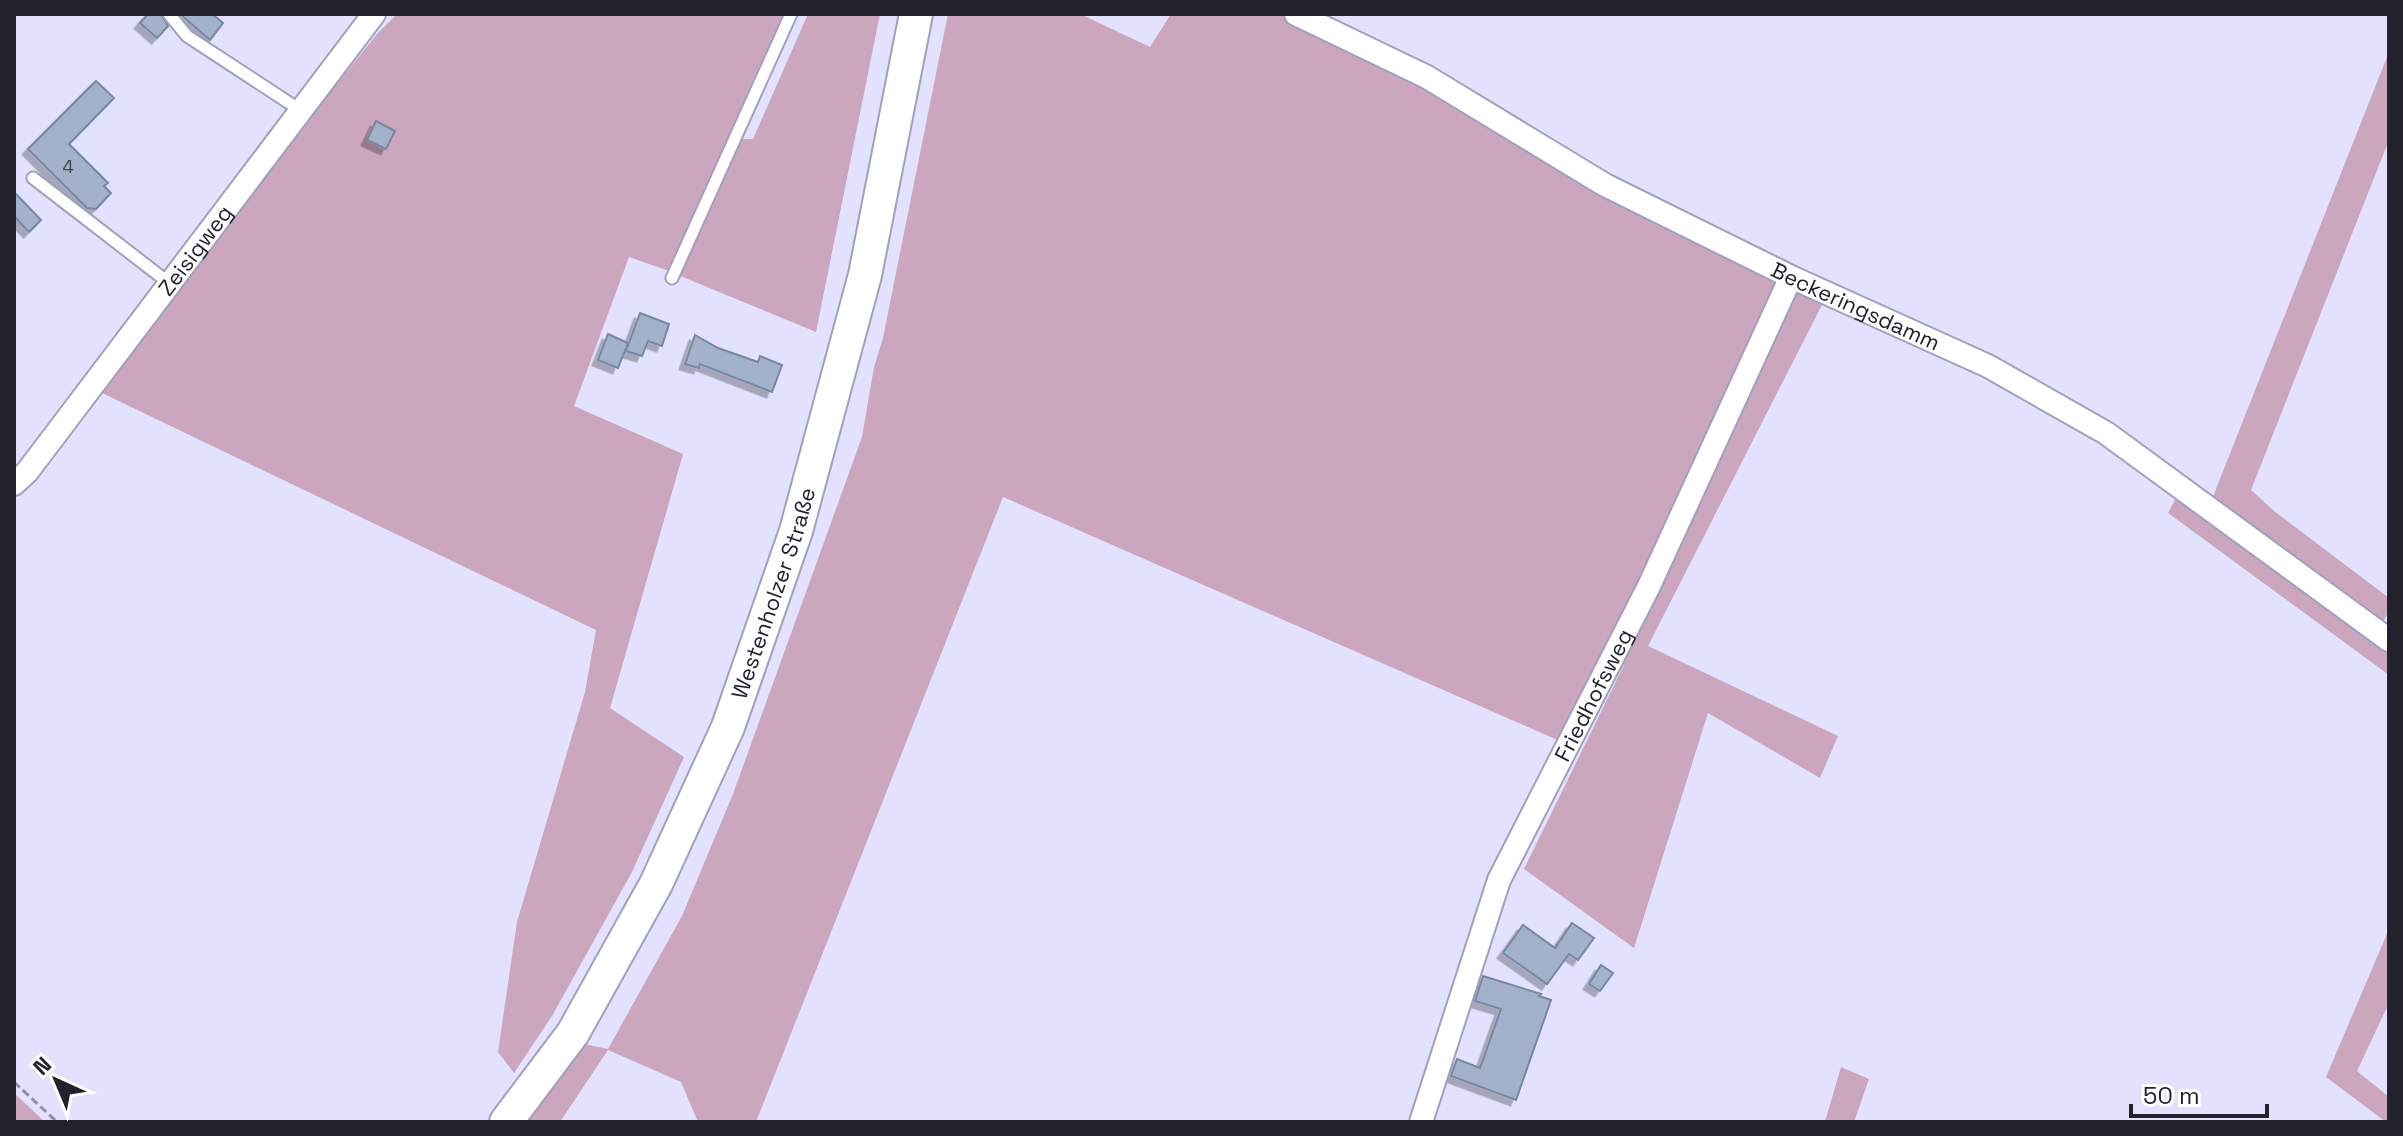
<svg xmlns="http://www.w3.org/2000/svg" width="2403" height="1136" font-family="'Space Grotesk',sans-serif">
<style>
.green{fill:#cca6bf}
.building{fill:#a3b2cb;stroke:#79879f;stroke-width:2;filter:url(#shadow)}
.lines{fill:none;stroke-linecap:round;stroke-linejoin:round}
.service-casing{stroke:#a2a1bc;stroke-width:15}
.minor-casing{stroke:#a2a1bc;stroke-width:26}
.secondary-casing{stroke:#a2a1bc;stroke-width:36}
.path{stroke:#8f8ea4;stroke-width:3;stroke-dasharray:8 4;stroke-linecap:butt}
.service{stroke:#fff;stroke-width:11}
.minor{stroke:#fff;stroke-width:22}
.secondary{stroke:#fff;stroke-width:32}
.labels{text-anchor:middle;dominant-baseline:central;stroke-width:7;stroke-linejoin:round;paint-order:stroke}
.number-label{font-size:18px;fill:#424654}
.street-label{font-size:22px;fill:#22222d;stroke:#fff}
</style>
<defs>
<filter id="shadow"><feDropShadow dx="-5.5" dy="5.5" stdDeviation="0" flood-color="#0004"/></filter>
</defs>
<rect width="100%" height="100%" fill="#e2e1fe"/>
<path class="green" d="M397,14h386l-114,257 -40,-14 -55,149 109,48 -73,254 74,49 -52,115 -80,144 -38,57 -16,-21 19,-130 68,-230 11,-62 -494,-237 201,-267 74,-92z
M808,14h72l-64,318 -138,-57 61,-136h14z
M948,14h132l70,33 21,-33h113l84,41 411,222 -136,306 -81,159 -559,-245 -247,625h-58l-17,-40 -73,-32 -48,72h-33l57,-78 24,5 74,-133 51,-122 129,-357 12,-70 9,-29z
M2389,52v88l-138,350 23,21 115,87v13l-5,9 -12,1 -160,-122z
M1792,283l33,16 -177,347 190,90 -18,42 -112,-65 -74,235 -110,-79 100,-204 -7,-5z
M2178,494l211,155v26l-221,-162z
M2389,929v74l-32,68 32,26v25h-3l-60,-45z
M1841,1067l28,12 -15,43h-29z
M14,1093l31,29h-31z"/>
<path class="building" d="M148,14h13l7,12 -11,12 -17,-15z
M180,14h32l11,9 -13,17z
M96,81l18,17 -45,46 39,39 -4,3 7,7 -15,16 -9,-1 -59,-59z
M376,121l19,10 -9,18 -19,-9z
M14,192l27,28 -12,12 -15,-16z
M640,313l29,11 -7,22 -14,-5 -6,15 -16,-5z
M608,334l20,9 -10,25 -20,-8z
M695,335l23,13 40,14 2,-6 22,9 -10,27 -72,-28 -1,4 -14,-4z
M1572,923l22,15 -16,22 -9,-6 -22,30 -44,-31 20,-28 32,23z
M1601,965l12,8 -13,18 -11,-7z
M1483,976l58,18 -2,2 12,4 -35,100 -65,-24 6,-17 23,9 21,-59 -26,-8z"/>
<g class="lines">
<g class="service-casing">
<path id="service" d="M169,14l18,22 113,74
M33,178l136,105
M672,278l119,-264"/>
</g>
<g class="minor-casing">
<g id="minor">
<path id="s1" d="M1296,14l131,63 178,108 186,92 197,89 118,67 283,207"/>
<path id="s2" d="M14,484l13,-12 347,-458"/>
<path id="s3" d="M1421,1122l78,-242 150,-294 142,-309"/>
</g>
</g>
<g class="secondary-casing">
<g id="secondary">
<path id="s4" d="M506,1122l67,-89 83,-149 72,-157 68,-196 69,-256 51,-261"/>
</g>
</g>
<path class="path" d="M14,1082l43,40"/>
<use href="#service" class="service"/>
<use href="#minor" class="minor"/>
<use href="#secondary" class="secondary"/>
</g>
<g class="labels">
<g class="number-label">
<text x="68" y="166">4</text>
</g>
<g class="street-label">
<text stroke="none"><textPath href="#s2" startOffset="296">Zeisigweg</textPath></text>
<text stroke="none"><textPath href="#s1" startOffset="632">Beckeringsdamm</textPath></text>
<text stroke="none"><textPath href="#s4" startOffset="596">Westenholzer Straße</textPath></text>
<text stroke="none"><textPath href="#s3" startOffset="462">Friedhofsweg</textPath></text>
</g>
</g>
<rect width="2403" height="1136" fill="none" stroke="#22222d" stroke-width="32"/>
<g transform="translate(56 1080) rotate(316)" stroke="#ffffff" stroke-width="6" paint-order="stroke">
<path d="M0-6L14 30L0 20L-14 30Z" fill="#22222d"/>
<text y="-12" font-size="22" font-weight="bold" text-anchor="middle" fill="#22222d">N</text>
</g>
<path d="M2131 1104v12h136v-12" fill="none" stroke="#22222d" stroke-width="4"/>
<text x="2143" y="1104" font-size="24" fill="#22222d" stroke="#ffffff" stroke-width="6" paint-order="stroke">50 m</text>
</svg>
